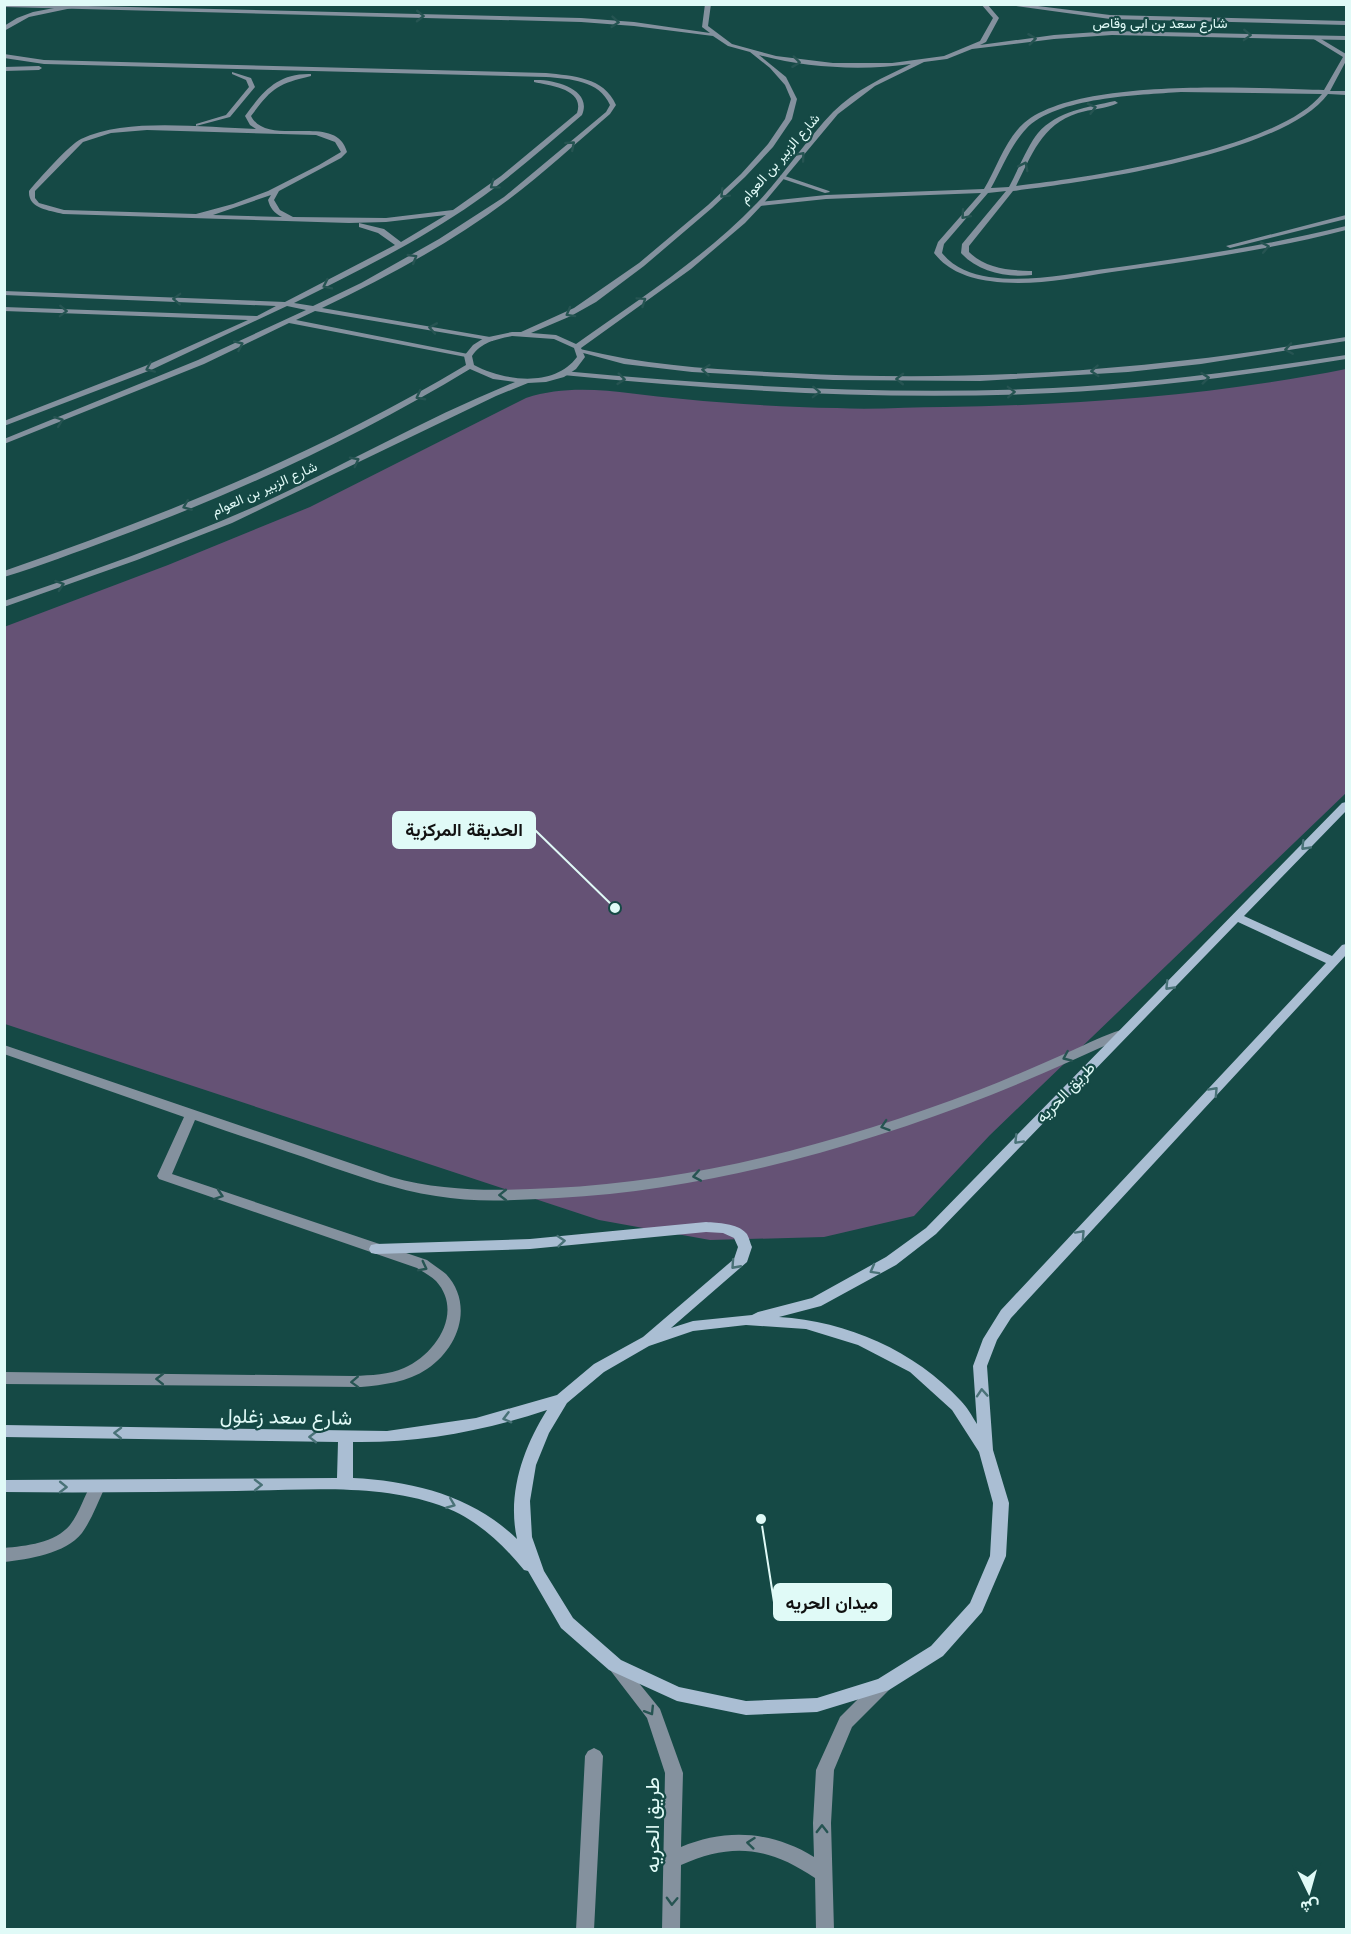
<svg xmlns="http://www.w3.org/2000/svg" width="1351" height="1934" font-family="'Noto Sans',Vazirmatn,sans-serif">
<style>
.green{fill:#655275}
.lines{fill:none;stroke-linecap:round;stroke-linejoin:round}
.minor{fill:#84919e;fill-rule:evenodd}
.tertiary{fill:#84919e;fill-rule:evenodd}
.secondary{fill:#aabed3;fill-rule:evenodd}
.oneway{stroke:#265452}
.oneway2{stroke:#497277}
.labels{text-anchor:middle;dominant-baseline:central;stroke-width:4.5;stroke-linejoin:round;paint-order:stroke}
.far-street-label{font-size:14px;fill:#e0faf7;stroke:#154945}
.street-label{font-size:16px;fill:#e0faf7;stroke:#154945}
.near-street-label{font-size:20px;fill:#e0faf7;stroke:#154945}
.leader{fill:none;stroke:#e0faf7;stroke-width:2}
.callout-dot{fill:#e0faf7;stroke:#154945;stroke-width:2}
.callout{fill:#e0faf7;stroke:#e0faf7;stroke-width:2}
.callout-label{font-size:18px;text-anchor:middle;font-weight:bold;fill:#111}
</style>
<rect width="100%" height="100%" fill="#154945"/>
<path class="green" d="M1346,369v424l-356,342 -76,81 -90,21 -114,3 -111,-20 -594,-196 -1,-397 164,-62 142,-58 216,-109c52,-17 104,-3 157,1 51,5 102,8 154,9 36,2 72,-1 108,-1 135,-2 270,-12 401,-38z"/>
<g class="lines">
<path class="minor" d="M70,5l2,3 -43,9 -25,14v-5l13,-8 16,-6z
M1312,36h4l30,18v7l-16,30h16v4l-18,-1c-44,60 -241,88 -315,97l-44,55v6c16,16 38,18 60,19h3v4c-25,3 -54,-3 -71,-22l1,-9 44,-53 -18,2 -44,51 -2,9c12,15 29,21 47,24 41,6 83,-4 123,-9 79,-11 157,-23 234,-42v4c-77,20 -155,31 -234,42 -40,6 -82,15 -122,9 -22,-3 -42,-10 -56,-28l4,-11 43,-49 -155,6 -66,7 -3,-2 3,-2 66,-7 158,-6c13,-21 21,-49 40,-66 53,-46 231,-35 300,-33l19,-33 -31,-19zM1181,92l141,2c-44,56 -235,84 -306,92 16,-31 25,-61 62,-73 13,-4 28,-4 40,-10l-3,-2c-27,6 -58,10 -77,32 -9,10 -22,41 -29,54l-18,1c11,-19 19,-42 35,-59 30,-32 113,-34 155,-37z
M4,54l40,6 502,13c27,3 58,4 70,32l-6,9c-34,29 -66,59 -102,86 -57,43 -121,77 -186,108l168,29h3v4l-178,-30 -19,9 172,34 4,2 -1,2 -182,-35 -85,41 -200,80v-5l194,-79 108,-50 -19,-4 -136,64 -147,56v-5l141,-55 103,-46 -244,-9v-4l253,9 19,-10 -272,-11v-4l281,11 110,-57 -17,-12 -19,-6v-4l25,6 17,13 45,-27 -60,7 -37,1 -286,-9c-14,-4 -35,-5 -34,-23 8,-10 42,-48 52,-52 47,-22 123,-11 175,-10l-6,-4 -5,-9c18,-25 33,-43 66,-42v2c-34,8 -39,12 -60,40 17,33 85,-5 96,36l-6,6 -62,33 -5,9 6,10 13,7 93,1 67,-8 48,-34 76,-63c8,-24 -26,-27 -43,-31v-2c20,-1 59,9 48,35 -35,30 -70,61 -107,87 -57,40 -119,70 -181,101l19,3 48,-23 78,-44 65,-42 102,-85 4,-7c-11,-25 -40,-26 -64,-28l-502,-13 -40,-6zM147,130l169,5 19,7 6,10 -22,13 -51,26 -35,13 -37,10 -132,-4 -25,-7 -4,-5v-7l48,-49 28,-9zM271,195l-3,5c2,8 6,13 14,17l-69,-2z
M4,67l35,-1 3,2 -3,2 -35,1z
M232,72l19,6 4,9 -25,30 -34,9v-2l30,-9 23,-28 -3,-7 -14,-6z
M782,175l47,16 1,1 -5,1 -45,-15v-2z
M1346,215v4l-116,29 -4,-2z
M1346,337v4l-145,23 -73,8 -148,9 -147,-1 -141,-8 -68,-8 -48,-13 4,-2c69,17 140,21 211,24 187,10 371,-4 555,-36z
M1346,355v4c-97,16 -195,29 -293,34 -164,8 -327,-2 -490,-18l-4,-2 4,-2c163,15 326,25 490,17 98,-5 196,-18 293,-33z
M97,1481l5,2 3,4c-7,15 -13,32 -23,46 -17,21 -53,26 -78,29v-14c22,-2 51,-5 66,-23 10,-13 14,-29 22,-42z
M594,1748l6,3 3,5 -9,174h-18l9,-174 3,-5z"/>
<path class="tertiary" d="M4,4l577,14 53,4 76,11 -8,-6 3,-23h6l-3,22 24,18 44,12 57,7h59l52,-7 36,-15 13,-23 -12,-14h6l12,14 -13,24 -6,3 74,-10 58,-4 234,5v4l-234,-5 -58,4 -82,10 -25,10 -23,3 -49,24 -37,28 -76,91 -17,18 -54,46 -110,79 4,9 -9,12 -12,8 -18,5 -18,1 -32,13 -264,127 -95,37 -133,47v-6c85,-29 170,-59 252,-95 87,-40 170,-88 259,-124l-22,-3 -23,-10c-114,69 -233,124 -358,170 -36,13 -71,27 -108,38v-6c164,-57 313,-117 462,-206l-2,-9 9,-11 11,-7 28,-6h9l53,-24 65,-45 69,-58 33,-31 27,-30 17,-25 6,-20 -6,-14 -15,-17 -20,-16 -22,-6 -15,-10 -79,-10 -53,-4 -577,-15zM759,55c47,13 103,16 152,9 -27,13 -56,26 -78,48 -27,28 -49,63 -76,91 -53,55 -119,97 -181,141l-20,-9 -25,-2 40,-17 25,-14 48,-36 68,-58 33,-31 28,-30 19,-28 5,-20 -11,-22zM512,336l42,3 20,9 3,9c-23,31 -73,24 -103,8l-2,-9c9,-14 25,-17 40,-20z
M553,4h55l-2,2z
M1002,4h20l88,11 236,6v4l-236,-6z
M1121,1030l4,1 2,3 -2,3c-44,19 -88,40 -134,58 -138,54 -285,95 -433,103 -41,2 -82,5 -122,-2 -40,-6 -78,-20 -116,-33 -42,-15 -83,-28 -125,-43l-23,54 255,86c6,5 13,9 19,14 28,30 13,74 -19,95 -19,13 -44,16 -66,18l-357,-3v-12l350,4c17,-1 35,-1 50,-8 32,-14 60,-56 32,-87 -5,-5 -13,-9 -19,-13l-258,-89 -2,-3 27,-59 -180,-63v-9l387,132c54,15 107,14 162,11 147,-7 289,-46 426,-98 31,-12 62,-26 92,-39 16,-7 33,-16 50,-21z
M615,1659l6,2 39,48 23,64 -2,74c45,-19 91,-16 133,10l-1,-34 3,-53 24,-53 37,-37 6,-2 6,2 2,5 -2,5 -37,37 -18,43 -3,53 3,107h-18l-1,-52c-46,-31 -83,-36 -134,-13l-1,65h-18l3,-157 -18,-55 -40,-52 2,-5z"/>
<path class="secondary" d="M1346,802v9l-102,105 88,40 10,-11 4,-1v11l-335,363 -14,22 -10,26 6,84 16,53 -3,53 -24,56 -39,44 -54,34 -72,22 -71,3 -69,-14 -68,-31 -48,-42 -33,-57 -4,-1c-23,-28 -50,-53 -85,-65 -61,-22 -139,-15 -203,-14 -77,1 -154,2 -232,1v-12l333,-2 1,-36 -334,-5v-12l383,6 89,-13 81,-23 37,-31 49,-27 91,-78 4,-12 -4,-9 -11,-5 -17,-1 -176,17 -154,5 -5,-1 -2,-4 2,-4 5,-1 154,-5 176,-17c12,1 31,1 40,11 3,3 4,10 6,14l-5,15 -76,66 22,-7 59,-6 6,-3 54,-14 74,-41 40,-29 416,-425zM1238,922l88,41 -325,347 -18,29 -10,27 4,58c-5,-8 -10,-17 -16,-23 -46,-50 -114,-80 -182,-84l42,-11 75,-41 40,-31zM746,1325l60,4 52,16 52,27 42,38 27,42 14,51 -3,53 -20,47 -39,43 -53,33 -61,19 -71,3 -67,-14 -58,-27 -48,-42 -29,-47 -12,-34 -2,-36 6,-36 13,-32 18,-30 37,-31 45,-26 44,-15zM547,1410c-24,38 -40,84 -30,129 -44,-43 -104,-58 -164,-61v-36c67,1 131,-11 194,-32z"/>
</g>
<defs><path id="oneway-chevron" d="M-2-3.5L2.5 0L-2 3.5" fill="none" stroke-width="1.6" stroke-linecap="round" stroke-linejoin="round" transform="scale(1.5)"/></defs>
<g class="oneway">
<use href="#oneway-chevron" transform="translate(420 16) rotate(1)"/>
<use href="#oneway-chevron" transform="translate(615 22) rotate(5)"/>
<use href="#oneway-chevron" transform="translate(1247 35) rotate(2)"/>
<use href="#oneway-chevron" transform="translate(1032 39) rotate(-7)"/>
<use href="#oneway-chevron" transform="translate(796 62) rotate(7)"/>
<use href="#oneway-chevron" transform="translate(1092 108) rotate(-15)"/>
<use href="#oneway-chevron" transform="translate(571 145) rotate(-41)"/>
<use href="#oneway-chevron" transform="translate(801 156) rotate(-50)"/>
<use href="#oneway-chevron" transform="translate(1024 166) rotate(-63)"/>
<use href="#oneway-chevron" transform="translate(494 185) rotate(143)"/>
<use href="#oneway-chevron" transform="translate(724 194) rotate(135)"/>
<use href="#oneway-chevron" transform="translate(965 215) rotate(131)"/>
<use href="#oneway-chevron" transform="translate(1265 247) rotate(-11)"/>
<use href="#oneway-chevron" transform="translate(413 258) rotate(-31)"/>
<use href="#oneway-chevron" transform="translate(327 285) rotate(154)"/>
<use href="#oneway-chevron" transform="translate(177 299) rotate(-178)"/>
<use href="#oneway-chevron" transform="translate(642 301) rotate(-34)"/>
<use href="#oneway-chevron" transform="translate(63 311) rotate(2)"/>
<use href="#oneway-chevron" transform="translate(570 313) rotate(151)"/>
<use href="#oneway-chevron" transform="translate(433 328) rotate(-170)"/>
<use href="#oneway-chevron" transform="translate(239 345) rotate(-24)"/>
<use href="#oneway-chevron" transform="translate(1289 349) rotate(171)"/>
<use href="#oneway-chevron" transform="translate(150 368) rotate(157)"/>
<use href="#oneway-chevron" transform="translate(706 370) rotate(-175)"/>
<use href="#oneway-chevron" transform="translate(1095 371) rotate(176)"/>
<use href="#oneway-chevron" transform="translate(1205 378) rotate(-6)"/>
<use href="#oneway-chevron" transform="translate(621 379) rotate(6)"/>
<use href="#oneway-chevron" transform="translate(900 379) rotate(-179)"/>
<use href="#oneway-chevron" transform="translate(816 392) rotate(2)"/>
<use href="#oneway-chevron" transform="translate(1011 392) rotate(-2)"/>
<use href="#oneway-chevron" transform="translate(420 396) rotate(152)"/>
<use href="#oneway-chevron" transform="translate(59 421) rotate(-21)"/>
<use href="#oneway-chevron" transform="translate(355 461) rotate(-27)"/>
<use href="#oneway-chevron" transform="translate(187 506) rotate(158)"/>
<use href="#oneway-chevron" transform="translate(60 585) rotate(-19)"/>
<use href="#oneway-chevron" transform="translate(1067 1057) rotate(157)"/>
<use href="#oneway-chevron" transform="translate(885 1126) rotate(162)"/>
<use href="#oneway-chevron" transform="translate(697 1176) rotate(170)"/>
<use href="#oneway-chevron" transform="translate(219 1195) rotate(19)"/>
<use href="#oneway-chevron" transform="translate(503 1195) rotate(179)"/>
<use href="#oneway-chevron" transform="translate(423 1267) rotate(27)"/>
<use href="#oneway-chevron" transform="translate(160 1379) rotate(-179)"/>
<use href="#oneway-chevron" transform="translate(355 1382) rotate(178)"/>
<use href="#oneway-chevron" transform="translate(650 1711) rotate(58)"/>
<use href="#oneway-chevron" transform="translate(822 1829) rotate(-90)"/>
<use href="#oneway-chevron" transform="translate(751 1843) rotate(-174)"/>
<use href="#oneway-chevron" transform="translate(672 1901) rotate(92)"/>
</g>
<g class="oneway2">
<use href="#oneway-chevron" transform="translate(1305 846) rotate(134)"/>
<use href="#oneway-chevron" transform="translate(1169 986) rotate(134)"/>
<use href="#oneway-chevron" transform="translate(1214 1091) rotate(-47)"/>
<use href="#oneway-chevron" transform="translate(1018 1140) rotate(134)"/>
<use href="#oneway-chevron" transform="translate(1081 1234) rotate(-47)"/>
<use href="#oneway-chevron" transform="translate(561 1241) rotate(-5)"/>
<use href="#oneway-chevron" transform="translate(735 1265) rotate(132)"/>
<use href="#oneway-chevron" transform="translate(874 1270) rotate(151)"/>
<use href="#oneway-chevron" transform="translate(982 1393) rotate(-94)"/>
<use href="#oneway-chevron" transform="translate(507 1418) rotate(165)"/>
<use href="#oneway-chevron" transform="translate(118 1433) rotate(-179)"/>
<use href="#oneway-chevron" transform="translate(313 1437) rotate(-179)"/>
<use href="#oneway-chevron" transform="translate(258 1485) rotate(-1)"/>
<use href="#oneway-chevron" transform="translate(63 1487) rotate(1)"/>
<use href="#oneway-chevron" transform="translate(451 1504) rotate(22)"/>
</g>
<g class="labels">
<g class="far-street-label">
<text x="1160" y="22">شارع سعد بن ابى وقاص</text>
<text transform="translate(779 158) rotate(-49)">شارع الزبير بن العوام</text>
<text transform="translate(264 488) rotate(-24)">شارع الزبير بن العوام</text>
</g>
<g class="street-label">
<text transform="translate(1065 1092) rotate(-46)">طريق الحريه</text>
</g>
<g class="near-street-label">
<text transform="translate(286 1416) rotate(1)">شارع سعد زغلول</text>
<text transform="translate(651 1825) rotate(-90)">طريق الحريه</text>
</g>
</g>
<path class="leader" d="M615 908L535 830M761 1519L774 1602"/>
<g class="callout-dot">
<circle cx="615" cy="908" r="6"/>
<circle cx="761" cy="1519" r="6"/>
</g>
<g class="callout">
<rect x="393" y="812" width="142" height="36" rx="6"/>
<rect x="774" y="1584" width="117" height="36" rx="6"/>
</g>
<g class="callout-label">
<text x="464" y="836">الحديقة المركزية</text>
<text x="832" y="1609">ميدان الحريه</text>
</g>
<rect width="1351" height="1934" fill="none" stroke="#e0faf7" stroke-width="12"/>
<g transform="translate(1309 1892) rotate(175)" stroke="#154945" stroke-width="4.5" paint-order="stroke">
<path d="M0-4.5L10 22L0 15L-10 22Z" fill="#e0faf7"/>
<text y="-9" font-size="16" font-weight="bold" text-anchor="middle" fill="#e0faf7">ش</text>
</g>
</svg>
